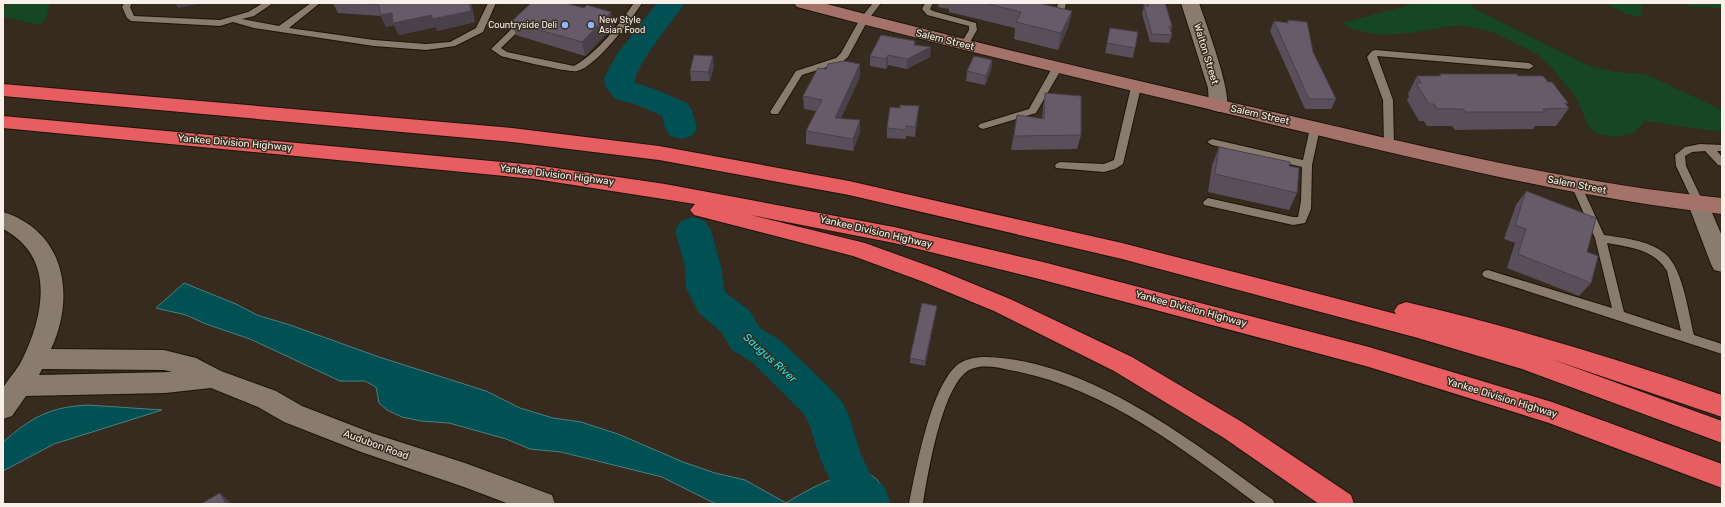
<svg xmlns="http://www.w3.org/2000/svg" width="1725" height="507" font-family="Rubik,sans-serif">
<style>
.green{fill:#174624}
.water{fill:#005054;stroke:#4b8081}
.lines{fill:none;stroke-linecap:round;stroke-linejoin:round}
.river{fill:#005054;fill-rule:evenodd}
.service-casing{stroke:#1d1307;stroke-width:2}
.minor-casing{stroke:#1d1307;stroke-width:2}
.tertiary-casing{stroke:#1d1307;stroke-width:2}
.secondary-casing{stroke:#1d1307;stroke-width:2}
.motorway-casing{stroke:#1d1307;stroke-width:2}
.service{fill:#897b6d;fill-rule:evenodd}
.minor{fill:#897b6d;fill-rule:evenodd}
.tertiary{fill:#897b6d;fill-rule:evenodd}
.secondary{fill:#a5726a;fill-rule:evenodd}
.motorway{fill:#e75e62;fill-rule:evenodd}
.wall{fill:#594e5a}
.shaded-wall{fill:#49404a}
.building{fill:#685b69;stroke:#49404a}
.poi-dot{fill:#8eb8fd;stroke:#362b1e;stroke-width:1.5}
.labels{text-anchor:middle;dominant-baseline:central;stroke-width:3;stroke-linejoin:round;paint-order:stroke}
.far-poi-label{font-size:9px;fill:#f9f1e9;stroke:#362b1e;text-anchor:start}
.street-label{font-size:10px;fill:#f9f1e9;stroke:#362b1e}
.water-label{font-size:11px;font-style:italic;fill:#15e7f0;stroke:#362b1e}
</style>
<rect width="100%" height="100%" fill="#362b1e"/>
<path class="green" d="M8,3h42l-4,16 -6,6 -37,-8v-8z
M1416,3h54l5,6 112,56 29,7 28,2 10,4 68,32v22l-77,-11 -11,12 -19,4 -18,-3 -8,-6 -13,-31 -25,-30 -14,-13 -47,-23 -32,-6 -47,8 -32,2 -27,-6 -9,-6z
M1605,3h36l1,11 -4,3 -12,-3z
M1677,3h45v5l-27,-1z"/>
<path class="water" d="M184,283l52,21 21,11 33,10 89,32 107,34 34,17 33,10 28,4 37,12 65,28 32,11 30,7 41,23c20,-12 85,-52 96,-14 2,6 3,9 3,15h-169l-54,-27 -101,-25 -31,-3 -24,-10 -57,-16 -28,-2 -19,-4 -15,-7 -8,-7 -3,-16 -11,-6h-25l-90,-42 -44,-15 -20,-9 -30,-7z
M88,405l74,5 -108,34 -51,27v-29c29,-25 47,-35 85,-37z"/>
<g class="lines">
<path class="river" d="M657,3h28c-10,15 -52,65 -50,80l20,6 32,14 5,7 5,18 -5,8 -11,3 -11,-3 -5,-8 -3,-12 -27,-12 -20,-5 -10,-13 -1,-8 13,-24z
M693,217l12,4 6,9 10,37 3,21 2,5 23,17 11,18 20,12 51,49 12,14 6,13 12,39 12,24 11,7 7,18h-50l-21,-46 -11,-35 -6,-10 -51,-51 -20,-12 -11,-18 -22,-19 -13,-25 -1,-21 -10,-37 6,-9z"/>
<g class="service-casing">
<path id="service" d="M124,3h8l-2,4 4,9 86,4 28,-8 15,-9h10l-19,13 -12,3 37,7 32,-23h9l-31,25 85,12 52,4 24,-2 26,-14 12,-25h8l-13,29 -28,14 -29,4 -52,-4 -120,-18 -21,-6 -13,4 -89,-5 -4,-3 -5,-11z
M538,3h9l-46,45 6,4 67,14c24,-14 44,-40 60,-63h8c-11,17 -46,64 -65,68 -8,2 -65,-12 -76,-15l-10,-7z
M873,3h8l-13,17 -20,37 -6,5 -40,13 -24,39h-6l-2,-2 26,-41 40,-13 5,-5 19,-34z
M925,3h8l-3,6 3,2 43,12 1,7 -10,17h-6l-1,-2 9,-15v-4l-42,-11 -5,-6z
M1058,3h8l-3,15 -4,3 -4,-3z
M1375,50l154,13 5,3 -5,3 -152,-13 16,44 1,45 -5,3 -5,-3 -1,-45 -16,-43 5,-6z
M1057,65l5,3 -26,45 -53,16 -3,-1 -2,-2 2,-2 49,-15 23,-41z
M1136,84l5,3 -18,77 -8,5 -11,3 -48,-4 -1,-2 1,-2 4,-2 44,2 10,-4 17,-73z
M1315,125l5,3 -8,37 -1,44 -6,14 -12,2 -89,-20 -1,-3 5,-4 85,19h5l3,-16 1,-34 -90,-22 -5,-3 5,-3 91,21 7,-32z
M1700,144l22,1v6h-5l5,6v9l-4,-1 -13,-14 -13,1 -7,4 1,10 18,38 -5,4 -5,-4 -18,-38 -1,-11 10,-8z
M1576,181l5,4 23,50c19,3 43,5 59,17 20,14 25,60 31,83l28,9v10l-238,-77 -2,-3 2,-3 4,-1 124,38 -17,-70 -24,-53zM1607,243c22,4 47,6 60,28l14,60 -57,-19z
M985,357c103,2 207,84 288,143l2,4h-18c-76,-56 -153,-117 -248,-134 -13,-3 -32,-7 -44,3 -24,21 -37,99 -42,131h-14c7,-35 21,-114 47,-138 8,-7 19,-9 29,-9z"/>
</g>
<g class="minor-casing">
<path id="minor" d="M1181,3h18c6,18 35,94 27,107l-7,2 -7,-2 -3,-4 -1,-18z
M3,212c62,19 73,84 48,137l113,1 32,8 25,13 55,20 26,15 70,27 93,30 87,32 3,9h-46l-45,-17 -103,-35 -77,-30 -26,-15 -47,-19 -46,5 -139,3 -14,20 -9,3c0,-8 -3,-23 0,-31 5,-9 14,-18 19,-28 22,-45 34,-103 -19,-131zM42,369l122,1 8,2 -133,3z"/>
</g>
<g class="tertiary-casing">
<path id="tertiary" d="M1699,196l7,3 16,37v36l-8,-2 -3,-6 -23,-60 4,-5z"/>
</g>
<g class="secondary-casing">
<path id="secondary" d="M794,3h29c155,41 311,77 468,113 143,33 285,68 431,82v16c-147,-16 -291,-52 -435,-86 -163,-39 -327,-78 -490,-121z"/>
</g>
<g class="motorway-casing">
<path id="motorway" d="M3,84l509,44 147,18 190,35 273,62 274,71 -2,-3 4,-6 8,-3c107,25 212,57 316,93v22l-171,-58 171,62v22l-200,-74 -104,-31 -296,-79 -273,-64 -190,-35 -147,-18 -509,-46z
M3,116l532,49 130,19 229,43 149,35 326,85 183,55 170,62v24l-173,-65 -180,-56 -326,-87 -149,-37 -143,-28 114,28 72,26 73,30 122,58 110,65 109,73 3,9h-35l-95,-66 -110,-67 -120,-60 -73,-30 -68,-25 -159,-41 -4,-5 5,-6 -160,-25 -532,-51z"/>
</g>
<use href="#service" class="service"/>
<use href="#minor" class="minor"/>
<use href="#tertiary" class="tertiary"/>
<use href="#secondary" class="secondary"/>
<use href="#motorway" class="motorway"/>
</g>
<path class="wall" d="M333,3h138l4,19 -38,9 -1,-4 -37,8 -5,-10 -8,2 -5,-11 -43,-3z
M939,3h104v1l29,7 -4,17 -10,22 -44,-11 1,-11 -66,-16v-3l-11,-2z
M1143,3h22l7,23 -1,5 1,4 -3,8 -19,-1 -8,-28 2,-7z
M584,8l30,18 -29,30 -69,-21 -5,-13z
M1288,20l25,32 23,47 -5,10h-26l-35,-78 4,-10 13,2z
M1110,28l25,20 -2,10 -28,-5z
M915,45l15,12 -23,12 -19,-4 -2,4 -16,-3v-10z
M992,60l-1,10 -6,15 -19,-4 1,-10z
M714,66l-4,15h-19l-1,-10z
M826,69l34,8 -19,41 19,14 -7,19 -47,-7v-13l10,-20 -12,-2 -1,-13z
M1440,74l78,2 30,6 20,21 -2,2 3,3 -13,18h-21l-2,3 -78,1 -3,-4h-25l-3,-5h-5l-12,-21 2,-4 -1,-2 9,-18h22z
M1045,93l36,42 -4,14 -66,1 6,-35 25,4 1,-12z
M918,116l-3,21 -9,-1v3l-19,-1v-10z
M1219,147l78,46 -8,17 -81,-18 4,-27z
M1526,191l61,61 4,31 -12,13 -72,-28 8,-25 -11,-4 12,-34z
M937,306l-12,60 -15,-3v-5z"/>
<path class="shaded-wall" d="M175,3h29l-26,5z
M471,3l4,19 -38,9 -1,-4 -37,8 -5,-10 -8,2 -6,-12 12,-2z
M1072,11l-4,17 -10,22 3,-17z
M611,12l3,14 -29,30 -3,-14z
M931,47l-1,10 -23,12v-10z
M888,55v10l-2,4v-10z
M713,56l1,10 -4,15 -2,-9z
M992,60l-1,10 -6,15 1,-9z
M860,64v13l-25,53v-12z
M919,106l-1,10 -3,21v-10z
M860,120v12l-7,19v-12z
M937,306l-12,60v-5z
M220,493l12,11h-6z"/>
<path class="building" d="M358,3h111l2,8 -39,8v-4l-39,8 -1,-10 -12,2 -1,-10z
M531,3h34l19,5 3,-3 24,7 -29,30 -71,-20z
M985,3h53l34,8 -11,22 -45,-11 5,-10z
M1148,3h17l7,23h-3l3,9 -20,-1 -8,-28h5z
M1288,20l19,2 6,30 23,47h-27l-35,-78 14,2z
M1110,28l28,4 -3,16 -28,-5z
M881,35l34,6 -1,4 17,2 -24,12 -19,-4 -2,4 -16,-3z
M694,55l19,1 -5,16 -18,-1z
M974,56l18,4 -6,16 -19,-5z
M844,61l16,3 -25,54 25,2 -7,19 -47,-8 16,-31 -19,-4 15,-28 8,1 2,-5z
M1440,74h77l1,2h25l5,6h4l16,21h-4l5,5 -26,1 2,3h-80l-2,-3h-26l-3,-5h-5l-13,-21h5l-4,-7h24z
M1045,93l36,3v39l-67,1 3,-21 27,4z
M900,105l19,1 -4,21 -9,-1v4l-19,-2 3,-21 10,1z
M1219,147l71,15 -1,4 10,2 -2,25 -82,-19z
M1526,191l70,27 -9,34 11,4 -7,27 -73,-29 8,-25 -11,-4z
M922,303l15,3 -12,55 -15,-3z
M220,493l6,11h-25z"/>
<g class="poi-dot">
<circle cx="565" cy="25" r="4"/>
<circle cx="591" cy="25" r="4"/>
</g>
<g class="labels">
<g class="far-poi-label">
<text x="599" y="20">New Style<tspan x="599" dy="10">Asian Food</tspan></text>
<text x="557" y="25" text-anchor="end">Countryside Deli</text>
</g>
<g class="street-label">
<text transform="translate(945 40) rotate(14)">Salem Street</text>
<text transform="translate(1206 54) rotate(73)">Walton Street</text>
<text transform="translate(1260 115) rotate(13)">Salem Street</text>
<text transform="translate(235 143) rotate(5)">Yankee Division Highway</text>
<text transform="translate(557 175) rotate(7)">Yankee Division Highway</text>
<text transform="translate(1577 185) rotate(11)">Salem Street</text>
<text transform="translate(876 232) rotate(13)">Yankee Division Highway</text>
<text transform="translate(1191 309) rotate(15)">Yankee Division Highway</text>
<text transform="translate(1502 398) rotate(17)">Yankee Division Highway</text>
<text transform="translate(376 445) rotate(20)">Audubon Road</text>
</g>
<g class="water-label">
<text transform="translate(770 358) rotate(42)">Saugus River</text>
</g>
</g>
<rect width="1725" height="507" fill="none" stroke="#f9f1e9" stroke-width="8"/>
</svg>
